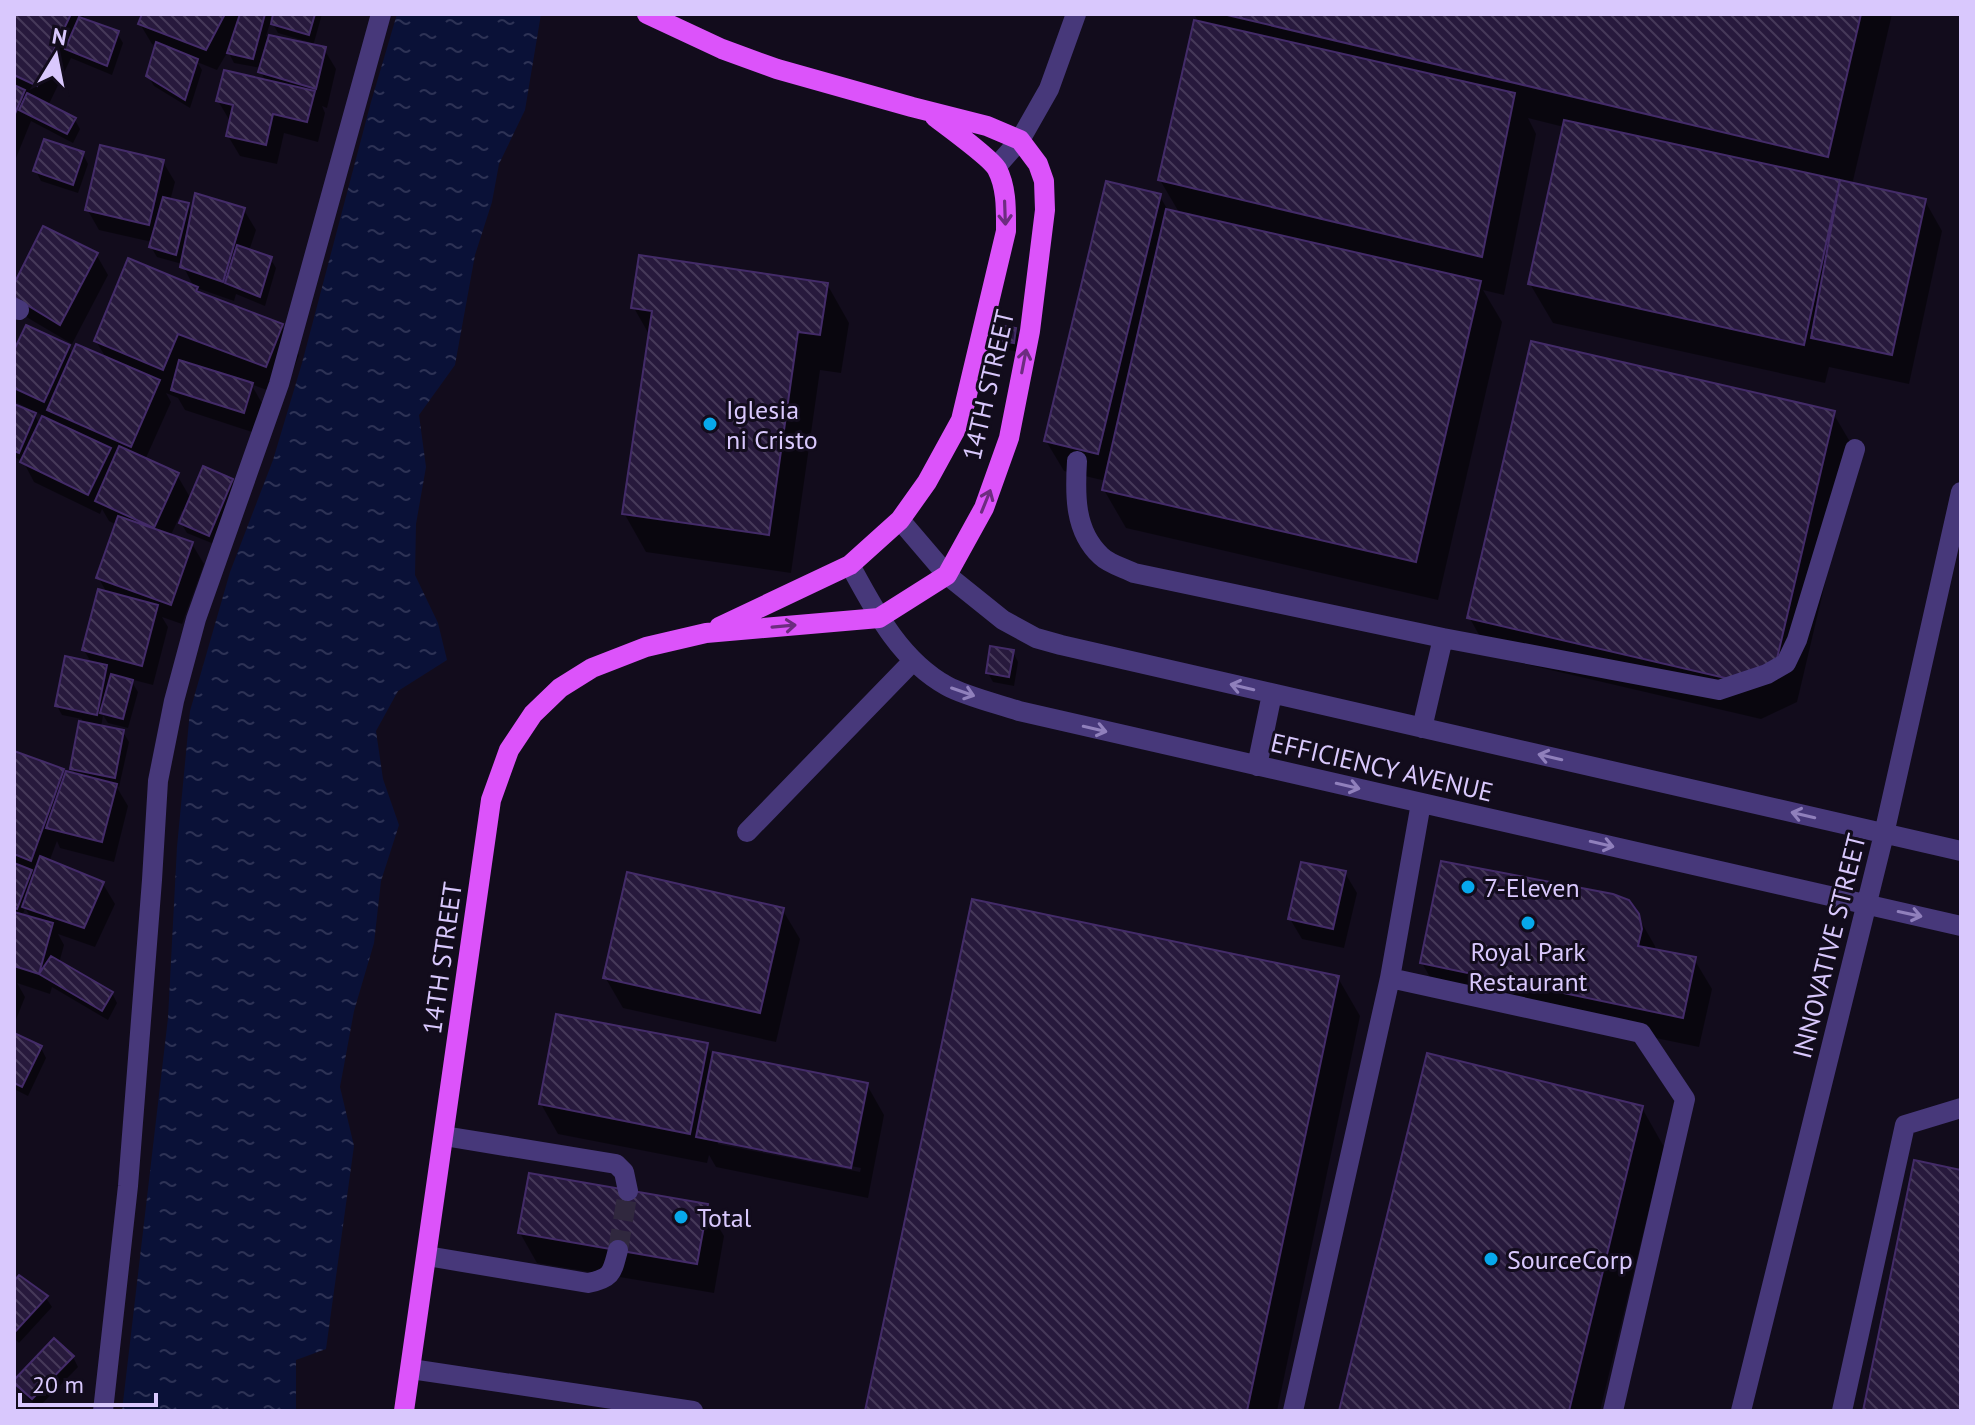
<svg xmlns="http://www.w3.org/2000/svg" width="1975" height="1425" font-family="'PT Sans',sans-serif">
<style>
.water{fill:url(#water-ripples)}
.shadow{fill:#0007;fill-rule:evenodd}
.building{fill:url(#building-back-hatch);stroke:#432b68;stroke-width:2}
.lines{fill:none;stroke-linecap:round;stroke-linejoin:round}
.minor-tunnel{stroke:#30283e;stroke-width:20;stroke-dasharray:20 10;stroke-linecap:butt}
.minor{stroke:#47387a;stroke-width:20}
.major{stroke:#dc53fa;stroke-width:20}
.oneway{stroke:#6d2c80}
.oneway2{stroke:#9080bc}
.poi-dot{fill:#07a8eb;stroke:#120c1c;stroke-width:3}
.labels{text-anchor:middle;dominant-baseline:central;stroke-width:6;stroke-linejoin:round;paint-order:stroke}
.street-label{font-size:26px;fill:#d9c8fd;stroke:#120c1c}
.poi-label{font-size:26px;fill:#d9c8fd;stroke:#120c1c;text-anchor:start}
</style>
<defs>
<pattern id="water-ripples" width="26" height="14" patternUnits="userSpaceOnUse" patternTransform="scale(2)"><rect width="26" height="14" fill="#0a1137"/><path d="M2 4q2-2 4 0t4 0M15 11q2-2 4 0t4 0" fill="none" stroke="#2d3255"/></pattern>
<pattern id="building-back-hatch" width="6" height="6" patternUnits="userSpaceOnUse" patternTransform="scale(2)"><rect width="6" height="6" fill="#27193c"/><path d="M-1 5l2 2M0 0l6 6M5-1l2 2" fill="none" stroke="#463959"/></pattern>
</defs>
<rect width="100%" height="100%" fill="#120c1c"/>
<path class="water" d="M397,14h144l-16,96 -26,54 -7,38 -17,53 -20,110 -36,50 7,52 -10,57 -1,51 23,48 9,37 -49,31 -22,40 7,48 16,46 -18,56 -7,62 -20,68 -14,76 14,59 -28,203 -30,11v51h-174l46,-393 9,-171 13,-136 40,-139 43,-112 29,-97 69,-261z"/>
<path class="shadow" d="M14,14h71l-3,6 35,13 6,10 -11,32 -41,-17 -23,48 27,14 5,9 -7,14 -42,-22 -17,42z
M144,14h178l-9,32 11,3 12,20 -9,39 -5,-2 3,7 -7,29 -34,-9 -7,31 -37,-8 -12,-20 2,-15 -12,-20 48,-19 -5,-10v-4l-27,-5 -6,-12 -11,19 -20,-8 5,8 -12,38 -36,-22 -6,-10 9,-30 -5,-2 -12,-20zM271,20l7,13 31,9 -1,3 -42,-9z
M1194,14h698l-40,171 73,16 17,30 -33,153 -80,-17 -4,16 -272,-60 -23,-39 34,-157 -36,-9 8,16 -32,161 -21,-5 19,32 -64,278 -312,-72 -22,-38 2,-9 -42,-10 -18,-30 113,-246 10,17 11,2 -20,-34 39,-157z
M83,154l5,10 -10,29 -37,-12 -5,-10z
M163,162l12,20 -5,19 18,4 5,9 51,-4 12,20 -7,21 21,7 6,10 -11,38 -29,-12 -2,7 -37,-13 4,7 80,30 18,30 -16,41 -32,-12 12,21 -8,28 -70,-23 -7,-12 -12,-5 5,9 -26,58 32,15 14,24 41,-18 5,10 -23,53 -27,-11 -6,-10 4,-11 -3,-1 -12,26 22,7 12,20 -22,60 -20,-7 6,10 -15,58 -23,-6 8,13 -10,36 -20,-5 -5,-8 -2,13 22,4 6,10 -10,45 -3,-1 12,20 -14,56 -54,-14 -3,-7 -8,21 54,22 12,20 -20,43 -37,-13 6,11 -5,18 53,30 5,10 -9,17 -56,-33 -2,7 -33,-11 8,14 -10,25 -1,-269 49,18 3,6 10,-1 -4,-8 10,-49 -20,-4 -5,-9 35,-42 -8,-14 23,-57 -9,-16 19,-52 -8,-4 -7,-12 -2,5 -66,-32 -11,-21 -9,-4v-51l14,6 1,-3 -15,-8v-47l55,-7 4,8 33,3 -10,-17 98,-54 -12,-23 -25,-7 -6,-10 1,-5 -53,-12 -12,-21zM32,410l12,6 -4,9zM25,908l7,11 -10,-2z
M96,254l12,21 -36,69 -49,-29 -9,-16v-11z
M827,284l22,39 -8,50 -21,-3 -29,203 -145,-21 -22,-39 26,-177 -16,-28z
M1015,330l5,9 -2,13 -9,-2 -6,-10z
M1833,413l23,39 -59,250 -36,17 -270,-63 -22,-39z
M1013,652l5,10 -4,24 -21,-4 -5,-9z
M1345,873l12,20 -13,55 -42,-9 -12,-20z
M782,909l18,30 -24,103 -153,-34 -18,-31z
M1637,915l18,31 1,5 38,8 18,30 -13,58 -260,-54 -17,-30z
M1338,978l22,38 -83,395h-410z
M14,1035l27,13 5,10 -18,38 -14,-7z
M706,1045l8,13 153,27 17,30 -16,83 -152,-31 -7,-12 -2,8 -149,-29 -17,-30zM718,1140l143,28 -1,4 -142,-28z
M1642,1108l22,39 -64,264h-259z
M706,1206l18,30 -10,57 -177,-30 -17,-30z
M14,1284l32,14 6,9 -33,36 -5,-5z
M73,1357l5,10 -40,41 -17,-17 -6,-9z"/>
<path class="building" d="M14,14h57l-34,72 -23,-11z
M142,14h83l-19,36 -68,-26z
M240,14h25l-12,45 -26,-6z
M273,14h42l-6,21 -38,-11z
M1223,14h638l-33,143z
M79,17l40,14 -12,35 -42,-17z
M1194,20l321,73 -33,164 -324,-77z
M269,35l57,12 -10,42 -58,-17z
M156,42l42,17 -13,41 -39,-24z
M224,70l91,21 -8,31 -34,-8 -7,31 -40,-9 7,-31 -17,-4z
M14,85l11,5 -11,26z
M27,93l49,25 -9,16 -48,-24z
M1564,120l276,60 -36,165 -276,-61z
M44,139l40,13 -11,33 -40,-14z
M100,145l64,15 -15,65 -64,-15z
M1840,180l86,19 -34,156 -81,-17z
M1106,181l55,13 -63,260 -54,-13z
M195,193l50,15 -22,74 -43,-15z
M163,197l26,6 -13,52 -27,-8z
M1166,209l315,72 -65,281 -314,-72z
M43,226l55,27 -38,72 -46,-28v-13z
M237,245l35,12 -12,40 -35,-14z
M639,255l189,28 -8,52 -22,-3 -29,203 -147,-21 30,-203 -21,-3z
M128,258l70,29 -2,4 87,33 -17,43 -88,-33 -15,36 -69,-29z
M26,325l44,20 -26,57 -30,-14v-38z
M1004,326l12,2 -2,15 -13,-2z
M1531,341l304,70 -59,252 -38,18 -271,-63z
M76,344l84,36 -29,67 -84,-37z
M179,360l74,23 -9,30 -73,-23z
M14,404l22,9 -17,40 -5,-2z
M42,416l69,32 -23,47 -68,-33z
M119,446l60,27 -25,55 -59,-27z
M203,466l30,13 -24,57 -30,-13z
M118,516l75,26 -22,63 -75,-27z
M98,589l60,16 -16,61 -60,-16z
M990,646l24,4 -5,27 -23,-4z
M65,656l42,9 -10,50 -42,-9z
M111,674l22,6 -10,39 -23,-6z
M79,721l45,9 -9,48 -45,-9z
M14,751l50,18 -33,92 -17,-7z
M66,771l51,13 -15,58 -56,-14z
M40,856l64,26 -20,46 -62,-21z
M1441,861l172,33 16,6 10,14 3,15 -4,17 58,11 -13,61 -263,-55z
M1301,862l45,9 -13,58 -45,-10z
M14,863l18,7 -15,39 -3,-1z
M627,872l157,36 -24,105 -157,-35z
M972,899l367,77 -92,435h-382z
M14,912l39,11 -14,51 -25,-8z
M51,956l62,36 -11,19 -63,-37z
M556,1014l152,29 -18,91 -151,-30z
M14,1033l28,13 -20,41 -8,-4z
M713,1052l155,31 -17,85 -155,-31z
M1427,1053l216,53 -74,305h-230z
M1914,1160l47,10v241h-98z
M529,1173l179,31 -11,60 -179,-31z
M19,1275l29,21 -34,37v-52z
M54,1338l20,18 -42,43 -18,-16v-3z"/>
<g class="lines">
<path class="minor-tunnel" d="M618,1250l10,-59"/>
<path class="minor" d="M996,167l24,-27 29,-51 27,-75
M14,308l5,2
M1077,461c-2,33 -3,70 24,95 8,8 23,12 33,17l309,65 -21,90
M900,520l47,55 56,45 33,18 25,7 900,206
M850,565c25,46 50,95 97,121 18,10 51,18 72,25l942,215
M1443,638l276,52 48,-16 19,-11 11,-23 58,-191
M1257,766l15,-72
M747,832l166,-171
M1390,978l251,55 44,66 -72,312
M444,1136l172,28 8,8 4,19
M427,1256l161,27c25,-5 24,-11 30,-33
M411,1369l282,42
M103,1411l25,-225 24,-306 6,-99 16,-80 22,-82 83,-235 102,-370
M1293,1411l97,-433 31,-175
M1741,1411l143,-577 77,-342
M1842,1411l63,-286 56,-17"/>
<path class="major" d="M719,627l131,-62 50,-45 27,-38 34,-62 45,-189c0,-20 1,-43 -9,-62 -5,-10 -50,-43 -62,-52
M404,1411l87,-611 18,-50 24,-36 27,-26 32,-20 54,-21 60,-14 173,-15 68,-43 37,-67 25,-70 21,-107 15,-121 -1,-29 -6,-17 -18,-24 -33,-14 -75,-19 -135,-38 -55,-20 -75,-35"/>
</g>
<defs><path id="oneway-shaft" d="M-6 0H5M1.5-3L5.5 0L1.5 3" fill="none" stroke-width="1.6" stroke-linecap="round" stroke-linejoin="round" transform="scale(2)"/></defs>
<g class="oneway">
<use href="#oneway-shaft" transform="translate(1005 213) rotate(88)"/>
<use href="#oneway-shaft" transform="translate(1024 361) rotate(-79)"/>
<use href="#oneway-shaft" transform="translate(986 501) rotate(-68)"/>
<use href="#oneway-shaft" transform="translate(784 626) rotate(-5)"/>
</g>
<g class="oneway2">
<use href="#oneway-shaft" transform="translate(1242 687) rotate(-167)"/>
<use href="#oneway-shaft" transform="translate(963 692) rotate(19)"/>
<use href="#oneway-shaft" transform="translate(1095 729) rotate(13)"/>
<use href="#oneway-shaft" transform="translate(1550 757) rotate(-167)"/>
<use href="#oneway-shaft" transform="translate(1348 786) rotate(13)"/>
<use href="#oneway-shaft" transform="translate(1803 815) rotate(-167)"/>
<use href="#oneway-shaft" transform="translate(1602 844) rotate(13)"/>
<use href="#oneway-shaft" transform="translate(1910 914) rotate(12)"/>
</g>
<g class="poi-dot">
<circle cx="710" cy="424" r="8"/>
<circle cx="1468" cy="887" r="8"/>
<circle cx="1528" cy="923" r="8"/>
<circle cx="681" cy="1217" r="8"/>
<circle cx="1491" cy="1259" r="8"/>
</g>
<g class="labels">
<g class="street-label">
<text transform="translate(988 385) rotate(-77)">14TH STREET</text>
<text transform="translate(1382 767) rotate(13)">EFFICIENCY AVENUE</text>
<text transform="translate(1829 946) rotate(-76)">INNOVATIVE STREET</text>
<text transform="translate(442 958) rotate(-82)">14TH STREET</text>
</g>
<g class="poi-label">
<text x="726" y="409">Iglesia<tspan x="726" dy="30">ni Cristo</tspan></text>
<text x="1484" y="887">7-Eleven</text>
<text x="1528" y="951" text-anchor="middle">Royal Park<tspan x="1528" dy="30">Restaurant</tspan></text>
<text x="697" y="1217">Total</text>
<text x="1507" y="1259">SourceCorp</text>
</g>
</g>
<rect width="1975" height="1425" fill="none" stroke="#d9c8fd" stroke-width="32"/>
<g transform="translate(56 56) rotate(10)" stroke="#120c1c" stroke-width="6" paint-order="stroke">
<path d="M0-6L14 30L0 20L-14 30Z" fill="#d9c8fd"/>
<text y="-12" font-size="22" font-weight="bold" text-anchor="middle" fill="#d9c8fd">N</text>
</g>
<path d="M20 1393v12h136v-12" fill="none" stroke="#d9c8fd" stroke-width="4"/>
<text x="32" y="1393" font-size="24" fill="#d9c8fd" stroke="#120c1c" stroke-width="6" paint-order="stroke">20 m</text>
</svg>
